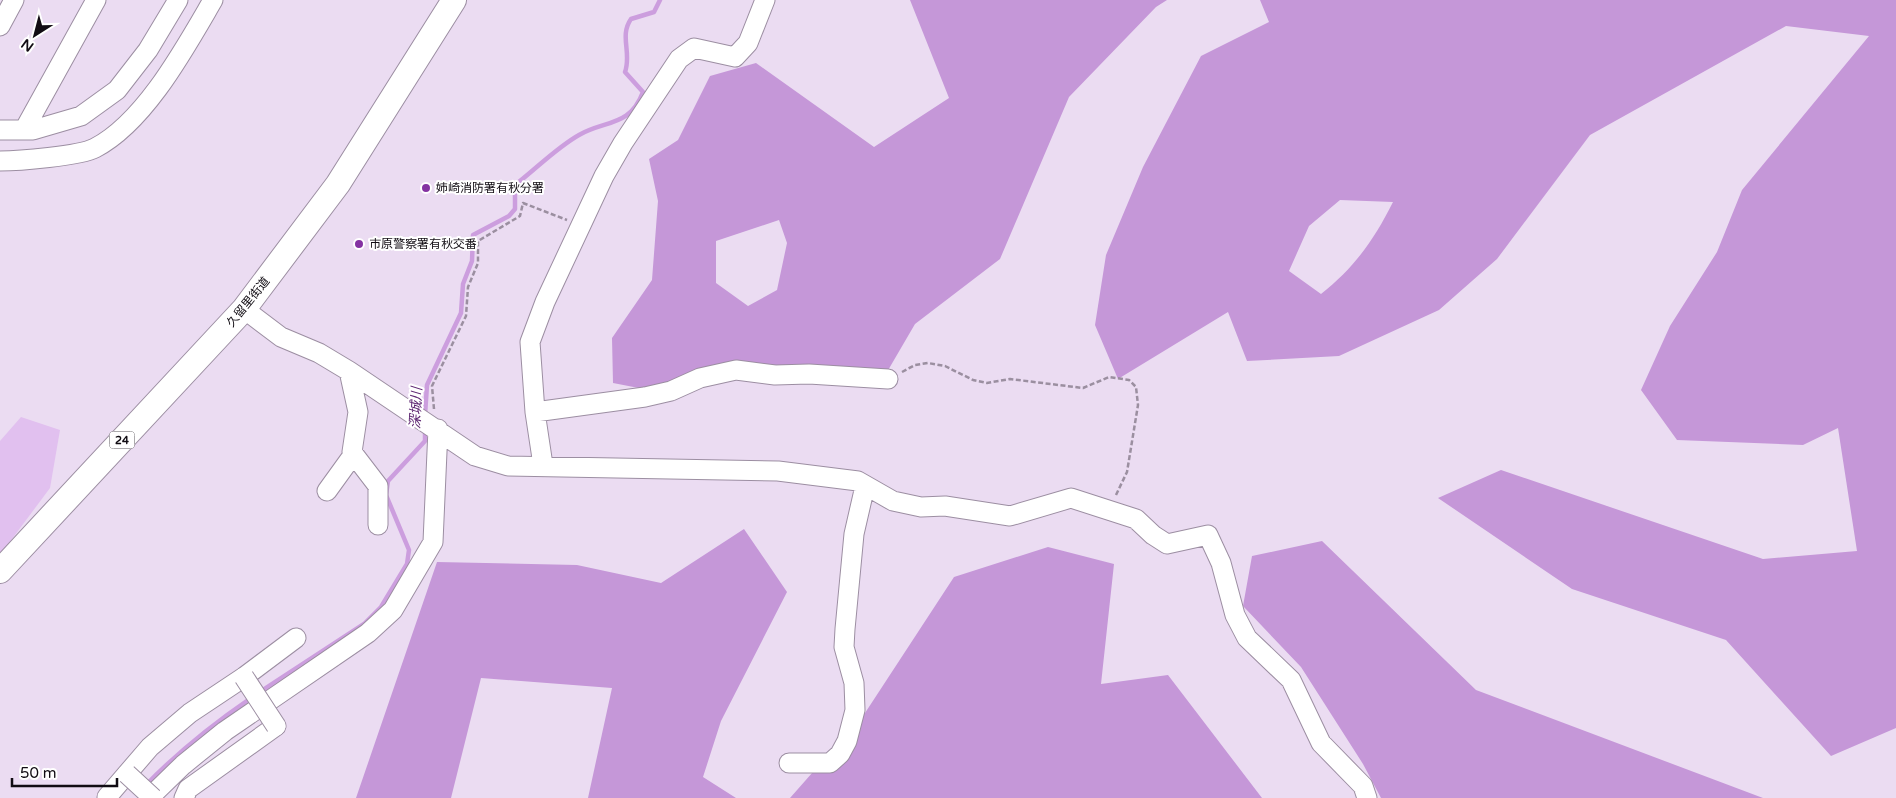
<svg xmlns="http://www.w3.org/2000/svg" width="1896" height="798" font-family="'Varela Round','Noto Sans JP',sans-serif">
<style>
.green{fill:#e1c0ef}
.forest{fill:#c597d8;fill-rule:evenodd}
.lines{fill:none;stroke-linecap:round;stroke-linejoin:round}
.stream{stroke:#cc9ede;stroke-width:4.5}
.minor-casing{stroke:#9c8ea2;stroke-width:21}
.major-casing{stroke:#9c8ea2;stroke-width:26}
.path{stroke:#9b8fa0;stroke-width:2.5;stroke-dasharray:5 2.5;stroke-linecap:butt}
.minor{stroke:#fff;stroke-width:19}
.major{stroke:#fff;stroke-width:24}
.minor-bridge-casing{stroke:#9c8ea2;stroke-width:21;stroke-linecap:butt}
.minor-bridge{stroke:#fff;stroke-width:19}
.poi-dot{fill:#8432a2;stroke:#fff;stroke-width:2}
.labels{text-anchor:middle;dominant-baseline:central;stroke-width:4;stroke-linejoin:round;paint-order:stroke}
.shield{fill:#fff;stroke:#58555a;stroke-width:1}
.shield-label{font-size:11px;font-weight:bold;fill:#110c13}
.poi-label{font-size:12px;fill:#110c13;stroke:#fff;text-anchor:start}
.street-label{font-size:12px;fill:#110c13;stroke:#fff}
.water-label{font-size:14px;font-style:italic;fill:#5e2672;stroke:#fff}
</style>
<rect width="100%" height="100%" fill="#ebdcf2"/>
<path class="green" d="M21,417l39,13 -10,58 -50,67v-114z"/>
<path class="forest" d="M910,0h257l-11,7 -87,90 -69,162 -85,65 -28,48 -137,-8 -106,25 -31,-6 -1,-45 40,-58 6,-79 -9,-42 29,-19 32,-64 46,-13 118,84 75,-49zM779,220l8,23 -10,47 -29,16 -32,-23v-42z
M1260,0h636v728l-65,28 -105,-116 -154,-51 -134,-91 63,-28 262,89 94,-8 -19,-123 -35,17 -126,-5 -36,-50 29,-64 47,-74 25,-62 127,-154 -83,-10 -196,109 -93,124 -58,51 -100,46 -92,5 -19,-49 -110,67 -23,-54 11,-70 37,-88 58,-111 68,-34zM1340,200l53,2c-19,38 -39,66 -72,92l-32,-23 20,-45z
M744,529l43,63 -66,129 -18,56 33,21h-148l24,-110 -131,-10 -30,120h-95l81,-236 140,3 84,18z
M1322,541l154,149 287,108h-382l-18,-34 -62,-97 -58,-61 9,-50z
M1048,547l66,17 -13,120 67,-9 94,123h-472l75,-85 89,-136z"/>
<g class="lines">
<path class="stream" d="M425,415l2,-30 34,-72 2,-29 9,-23 1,-26 36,-19 6,-7v-24c21,-16 41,-37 64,-50 26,-15 51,-8 64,-43l-18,-20c7,-19 -6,-36 6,-53l23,-7 6,-12
M260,692l104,-68 17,-17 26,-43 2,-14 -23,-55 2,-14 37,-40v-13
M146,785c32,-33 67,-61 105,-87"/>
<g class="minor-casing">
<path id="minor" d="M0,26l14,-26
M0,130h33l48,-14 36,-26 31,-40 30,-50
M24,130l72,-130
M0,161c18,0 80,-5 95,-13 50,-26 90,-100 118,-148
M244,309l37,28 38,16 30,18 126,85 33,10 270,5 80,10 35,20 28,6 24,-1 65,10 61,-18 65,21 17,16 14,9 41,-9 13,28 14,52 12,23 44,42 30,63 42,43 4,12
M349,371l9,41 -6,40 26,34v39
M535,412l110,-15 26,-6 29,-13 36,-8 39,5 34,-1 79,5
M543,465l-8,-53 -5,-70 15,-40 59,-126 19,-33 56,-84 15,-11 41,9 13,-14 17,-43
M327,491l26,-36
M789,763h41l10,-9 7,-13 8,-31 -1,-27 -10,-36 1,-18 9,-95 11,-48
M107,797l43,-50 40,-34 54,-36 52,-39
M149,798l34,-33 42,-34 143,-98 25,-23 40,-68 5,-113
M184,798l4,-9 88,-63"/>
</g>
<g class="major-casing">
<path id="major" d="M0,571l244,-262 94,-125 116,-184"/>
</g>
<path class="path" d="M902,372l13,-7 13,-2 17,3 28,14 14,3 23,-4 73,9 26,-11 20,3 7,7 2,18 -11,67 -12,25
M434,409l-2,-23 34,-70 2,-29 10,-24v-22l42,-25 3,-13 44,17"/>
<use href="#minor" class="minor"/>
<use href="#major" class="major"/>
<g class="minor-bridge-casing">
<path id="minor-bridge" d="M244,677l32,49
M127,774l26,24"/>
</g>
<use href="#minor-bridge" class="minor-bridge"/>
</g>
<g class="poi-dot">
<circle cx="426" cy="188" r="5"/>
<circle cx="359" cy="244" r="5"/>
</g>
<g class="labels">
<rect class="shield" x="109.5" y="431.5" width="25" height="17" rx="4"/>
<g class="shield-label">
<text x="122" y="440">24</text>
</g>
<g class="poi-label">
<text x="436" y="188">姉崎消防署有秋分署</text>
<text x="369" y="244">市原警察署有秋交番</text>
</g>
<g class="street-label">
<text transform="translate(248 302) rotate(-51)">久留里街道</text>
</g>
<g class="water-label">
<text transform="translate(416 408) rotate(-87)">深城川</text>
</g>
</g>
<g transform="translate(35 35) rotate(216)" stroke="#ffffff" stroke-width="4" paint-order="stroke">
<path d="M0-4L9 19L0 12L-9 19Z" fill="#110c13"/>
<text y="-8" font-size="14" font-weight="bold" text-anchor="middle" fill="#110c13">N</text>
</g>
<path d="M12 778v8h105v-8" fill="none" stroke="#110c13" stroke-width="2.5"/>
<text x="20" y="778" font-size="15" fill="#110c13" stroke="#ffffff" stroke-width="4" paint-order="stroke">50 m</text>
</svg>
